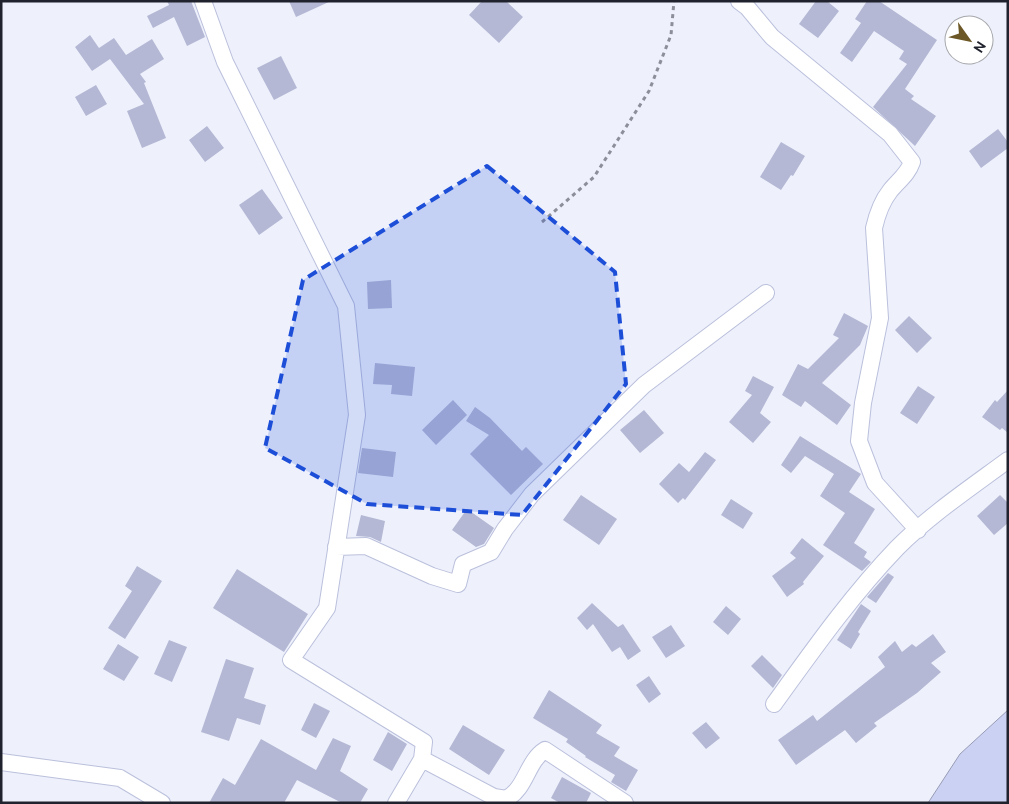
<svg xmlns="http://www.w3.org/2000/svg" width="1009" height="804" font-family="Ubuntu,sans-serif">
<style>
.water{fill:#cbd1f2;stroke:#989cb7}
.building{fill:#b4b8d4}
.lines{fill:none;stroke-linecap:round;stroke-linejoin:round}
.street-casing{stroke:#bbc0dc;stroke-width:18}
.path{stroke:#8c8e99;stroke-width:3;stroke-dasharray:4 4;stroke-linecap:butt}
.street{stroke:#fff;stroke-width:16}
.marked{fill:#1d4ed8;fill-opacity:0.2;stroke:#1d4ed8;stroke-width:4;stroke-dasharray:10 6;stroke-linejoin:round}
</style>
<rect width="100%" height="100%" fill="#eef1fc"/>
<path class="water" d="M1008,710v93h-80l32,-49z"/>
<path class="building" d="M167,1h24l14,36 -18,9 -13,-29 -21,11 -6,-12 22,-11z
M289,1h42l-35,16z
M482,1h24l17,16 -24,26 -30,-28z
M816,1h11l12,10 -21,27 -19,-14z
M867,1h12l58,39 -32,49 9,7 -3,3 25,17 -21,30 -42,-39 34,-43 -8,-5 5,-8 -30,-20 -22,31 -12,-9 21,-30 -6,-4z
M90,35l9,13 15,-10 12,17 26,-16 12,20 -24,15 6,8 -2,1 22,55 -24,10 -15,-37 17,-7 -34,-45 -18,12 -17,-24z
M281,56l16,32 -23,12 -17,-32z
M96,85l11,19 -21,12 -11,-19z
M207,126l17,22 -19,14 -16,-22z
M998,129l10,13v6l-27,20 -12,-17z
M781,142l24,14 -12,20 -2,-1 -10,15 -21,-13z
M262,189l21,29 -24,17 -20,-30z
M391,280l1,28 -24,1 -1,-27z
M844,313l24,13 -8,19 -38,38 29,22 -14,20 -32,-24 -4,6 -19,-12 16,-31 10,5 31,-31 -6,-3z
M909,316l23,22 -15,15 -22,-23z
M375,363l40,4 -3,29 -21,-2 1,-9 -19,-1z
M753,376l21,11 -14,26 11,9 -18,21 -24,-21 23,-27 -7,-4z
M918,386l17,11 -18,27 -17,-11z
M1008,390v43l-6,-5 -2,2 -18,-13 13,-17 2,2z
M453,400l14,15 -31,30 -14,-15z
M475,407l15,11 32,33 4,-4 17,17 -32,31 -41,-41 19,-19 -23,-14z
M644,410l20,23 -24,20 -20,-23z
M800,436l61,38 -12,18 26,17 -21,34 13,9 -3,5 7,5 -9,9 -39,-26 22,-32 -25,-17 14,-22 -29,-18 -14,17 -10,-8z
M362,448l34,4 -3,25 -35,-4z
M705,452l11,8 -31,40 -2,-2 -5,5 -19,-19 20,-21 10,9z
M581,495l36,24 -18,26 -36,-25z
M1000,495l8,8v20l-14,12 -17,-19z
M731,499l22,14 -10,16 -22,-14z
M467,509l27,19 -10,16 -8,3 -24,-17z
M361,515l24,6 -4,21 -11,-5 -14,-1z
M802,538l22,18 -21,26 1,2 -17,13 -15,-21 24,-18 -6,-5z
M137,566l25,15 -37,58 -17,-11 24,-37 -7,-5z
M237,569l71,45 -24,38 -71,-44z
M888,573l6,4 -18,26 -9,-6z
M592,603l26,24 5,-3 18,27 -13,9 -8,-13 -8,5 -19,-28 -6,6 -10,-12z
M861,604l10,7 -13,21 2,2 -9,15 -14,-9z
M726,606l15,13 -13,16 -15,-13z
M671,625l14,21 -19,12 -14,-21z
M933,634l13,18 -15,11 10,9 -24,21 -43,30 3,3 -21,17 -11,-13 -49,35 -18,-25 35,-25 4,6 68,-54 -7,-10 17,-16 7,11 10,-8 4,3z
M169,640l18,7 -15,35 -18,-8z
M118,644l21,13 -15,24 -21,-12z
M762,655l20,20 -9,13 -22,-22z
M226,659l28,9 -10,30 22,7 -6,20 -23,-7 -8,23 -28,-9z
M649,676l12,18 -12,9 -13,-18z
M549,690l53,35 -6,8 24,14 -6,9 24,14 -12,21 -15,-9 4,-7 -30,-18 1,-1 -20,-14 2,-3 -35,-21z
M314,703l16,8 -14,27 -15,-8z
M706,722l14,16 -14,11 -14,-16z
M463,725l42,25 -16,25 -40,-26z
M388,732l19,12 -15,27 -19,-11z
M333,738l18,8 -11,25 28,18 -8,14h-18l-45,-23 -13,23h-75l14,-25 12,7 26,-46 55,31z
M562,777l29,16 -5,10h-26l-9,-5z"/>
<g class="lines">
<g class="street-casing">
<path id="street" d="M203,1l22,61 121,244 11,109 -30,193 -36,52 133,82 -2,17
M739,1l8,6 25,30 118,97 22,28c-4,12 -14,19 -22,29 -8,10 -13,24 -16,37l6,90 -17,85 -4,38 16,42 43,47
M336,547l30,-1 66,30 26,8 5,-20 28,-12 14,-23 27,-35 112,-109 122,-92
M774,704c39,-54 77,-108 123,-156 33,-33 73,-60 111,-88
M1,762l119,16 42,25
M396,803l26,-44 72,38 12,2c20,-10 21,-38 39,-49l80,53"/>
</g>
<path class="path" d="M542,222l52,-45 55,-86 22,-56 3,-34"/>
<use href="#street" class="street"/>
</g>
<path class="marked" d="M487,166l128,106 11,112 -104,131 -155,-11 -102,-56 38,-168z"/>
<rect width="1009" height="804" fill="none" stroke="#20222d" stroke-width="5"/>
<g transform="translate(969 40) rotate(123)"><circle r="24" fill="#ffffff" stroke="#a6a7ab"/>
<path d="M0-4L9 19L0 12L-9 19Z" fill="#6c5826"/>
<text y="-8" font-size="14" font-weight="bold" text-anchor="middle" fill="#20222d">N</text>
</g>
</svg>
